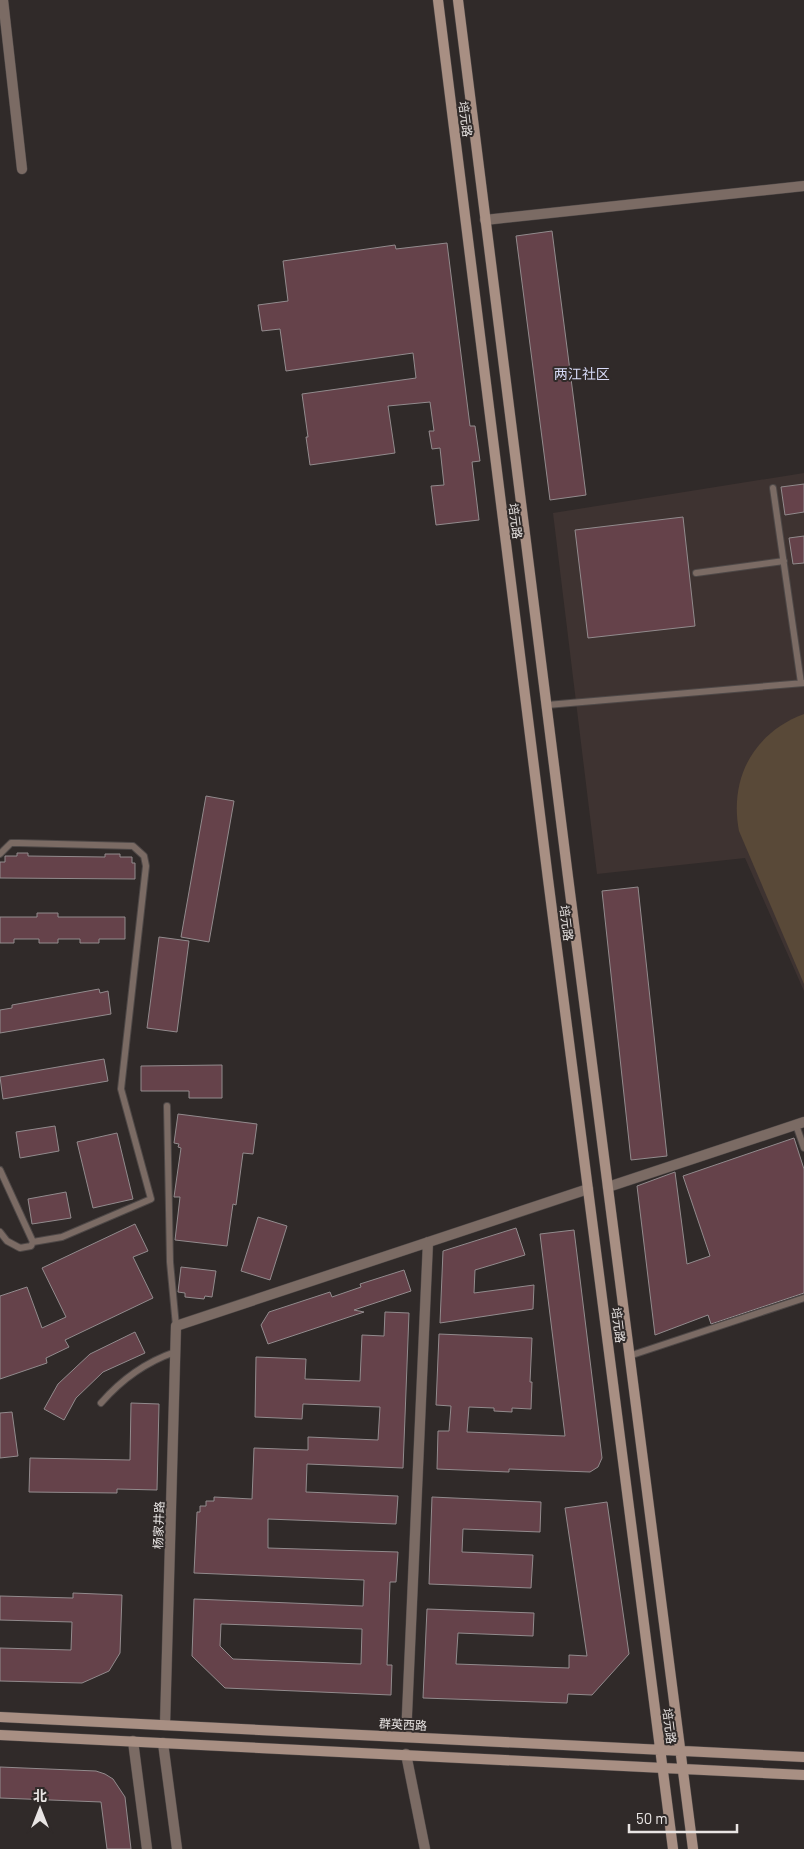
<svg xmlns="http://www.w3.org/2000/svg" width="804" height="1849" font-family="Barlow,'Noto Sans SC',sans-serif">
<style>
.built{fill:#3e3331}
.green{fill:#594938}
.building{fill:#65424a;stroke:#928b8d;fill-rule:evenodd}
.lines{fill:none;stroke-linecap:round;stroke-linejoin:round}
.lane-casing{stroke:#4e4847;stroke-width:8}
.street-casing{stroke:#4e4847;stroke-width:11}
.secondary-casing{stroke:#4e4847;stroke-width:11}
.lane{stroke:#7b6b64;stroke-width:6}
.street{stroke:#7b6b64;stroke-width:10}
.secondary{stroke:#a88f83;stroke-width:10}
.labels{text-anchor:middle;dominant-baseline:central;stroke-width:4;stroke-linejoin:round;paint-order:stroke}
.street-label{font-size:12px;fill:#e9e5e4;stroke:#302a29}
.neighbourhood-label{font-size:14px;fill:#d8dbf8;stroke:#302a29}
</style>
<rect width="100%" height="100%" fill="#302a29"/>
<path class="built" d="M804,473v518l-59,-133 -148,16 -44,-361z"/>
<path class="green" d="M804,714v270l-65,-153c-10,-52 14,-98 65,-117z"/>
<path class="building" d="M552,231l34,264 -36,5 -34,-264z
M447,243l23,183h5l5,35 -8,1 7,58 -43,5 -5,-39 13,-1 -4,-37 -8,1 -3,-18h5l-4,-29 -42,4 7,47 -85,12 -4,-28h2l-6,-43 114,-16 -3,-25 -127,18 -6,-42 -18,2 -4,-26 30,-4 -5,-40 112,-16 1,4z
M804,484v28l-19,3 -4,-28z
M683,517l12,109 -107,12 -13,-108z
M804,536v27l-11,1 -4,-26z
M206,796l28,5 -25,141 -28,-5z
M17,853h11v3l77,1v-3h15v3h12v6h3v16l-135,-1v-16h5v-6h12z
M638,887l29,269 -36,4 -29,-269z
M37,913h21v4h67v22h-26v4h-19v-4h-22v4h-19v-4h-25v4h-14v-26h37z
M159,937l30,4 -12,91 -30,-4z
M99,989l1,4 8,-2 3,23 -111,19v-23l12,-2v-3z
M104,1059l4,22 -105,18 -3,-22z
M222,1065v33h-33v-7h-48v-25z
M178,1114l79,10 -4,30 -10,-1 -7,52 -3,-1 -6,42 -52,-6 5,-43h-6l7,-49 -3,-1 1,-3 -5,-1z
M55,1126l4,25 -39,7 -4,-26z
M117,1133l16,66 -40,9 -16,-66z
M794,1138l10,31v124l-93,31 -3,-9 -53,20 -18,-149 38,-14 12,92 23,-8 -27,-80z
M66,1192l5,26 -39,6 -4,-25z
M258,1217l29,9 -17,54 -29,-9z
M135,1224l13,27 -15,6 20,41 -88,42 4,7 -23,11 1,5 -47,16v-83l27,-9 15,41 24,-11 -24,-49z
M516,1228l9,27 -50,15 -1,23 60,-8 -1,24 -93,14 3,-72z
M574,1230l28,228 -4,9 -8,5 -81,-3v3l-72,-3 1,-38h11l2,-25 -15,-1 3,-71 93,4 -2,44h2l-1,27 -19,-1v4l-18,-1v-3l-25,-1 -2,25 98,4 -25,-202z
M181,1267l35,4 -4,26 -7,-1 -1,3 -19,-2v-4l-7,-1z
M404,1270l7,21 -57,19 10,2 -96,32 -7,-19 8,-13 61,-20 2,5 29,-10 -1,-3z
M385,1312l24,1 -6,155 -96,-4 -1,28 92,4 -2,28 -128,-5v29l130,4 -2,30h-6l-3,83h5l-1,30 -166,-7 -33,-32 2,-57 169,7 1,-26 -170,-7 3,-61h3v-6h6v-5h8v-4l38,2 2,-51 54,2v-13l70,3 2,-33 -77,-3 -1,15 -47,-2 1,-60 50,2 -1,20 55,2 2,-46 22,1zM221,1624l141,5 -1,35 -128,-5 -13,-13z
M135,1332l10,21 -42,19 -27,26 -12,22 -20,-11 14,-25 32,-30z
M131,1403l28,1 -2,86 -40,-1v4l-88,-1 1,-34 100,2z
M12,1412l6,44 -18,2v-45z
M432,1497l109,5 -1,30 -77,-3 -1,23 71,3 -2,33 -102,-4z
M607,1502l22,152 -37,41 -24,-1 -1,9 -144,-5 4,-89 107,4 -1,23 -75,-3 -2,31 113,4v-13l18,1 -22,-148z
M73,1593l49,2 -2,58 -11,18 -27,12 -82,-2v-33l71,2 1,-28 -72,-2v-24l73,2z
M0,1767l96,4 9,3 8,5 12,18 6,52h-24l-6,-47 -101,-4z"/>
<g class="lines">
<g class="lane-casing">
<path id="lane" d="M773,488l28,195
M696,573l88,-12
M547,705l257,-22
M0,854l11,-11h8l114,3 11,10 2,10 -25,223 30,110 -89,38 -29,5
M167,1106l3,156 6,64
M796,1125l8,23
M0,1170l33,72 -2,4 -11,2 -13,-7 -7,-9
M629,1356l175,-58
M101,1403c20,-23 45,-41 74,-51"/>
</g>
<g class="street-casing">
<path id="street" d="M3,0l19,169
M485,220l319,-34
M608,1187l196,-65
M165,1725l11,-399 412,-137
M406,1737l22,-495
M133,1741l14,108
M163,1743l14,106
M406,1754l19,95"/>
</g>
<g class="secondary-casing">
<path id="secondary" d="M438,0l110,879 125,970
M458,0l110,877 125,972
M0,1717l804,40
M0,1735l804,40"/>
</g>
<use href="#lane" class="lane"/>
<use href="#street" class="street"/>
<use href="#secondary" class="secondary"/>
</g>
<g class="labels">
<g class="street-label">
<text transform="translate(466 119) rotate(83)">培元路</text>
<text transform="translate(516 521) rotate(83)">培元路</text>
<text transform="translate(567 923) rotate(83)">培元路</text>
<text transform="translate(619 1325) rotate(83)">培元路</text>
<text transform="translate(158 1525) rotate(-88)">杨家井路</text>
<text transform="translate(403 1724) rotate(3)">群英西路</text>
<text transform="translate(670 1726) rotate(83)">培元路</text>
</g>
<g class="neighbourhood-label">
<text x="582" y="373">两江社区</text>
</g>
</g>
<g transform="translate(40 1809)" stroke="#302a29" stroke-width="4" paint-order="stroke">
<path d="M0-4L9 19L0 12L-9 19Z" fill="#e9e5e4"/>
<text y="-8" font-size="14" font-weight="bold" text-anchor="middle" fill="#e9e5e4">北</text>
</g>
<path d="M629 1824v8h108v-8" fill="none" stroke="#e9e5e4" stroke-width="2.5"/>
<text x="636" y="1824" font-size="15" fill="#e9e5e4" stroke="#302a29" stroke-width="4" paint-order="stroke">50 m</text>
</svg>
